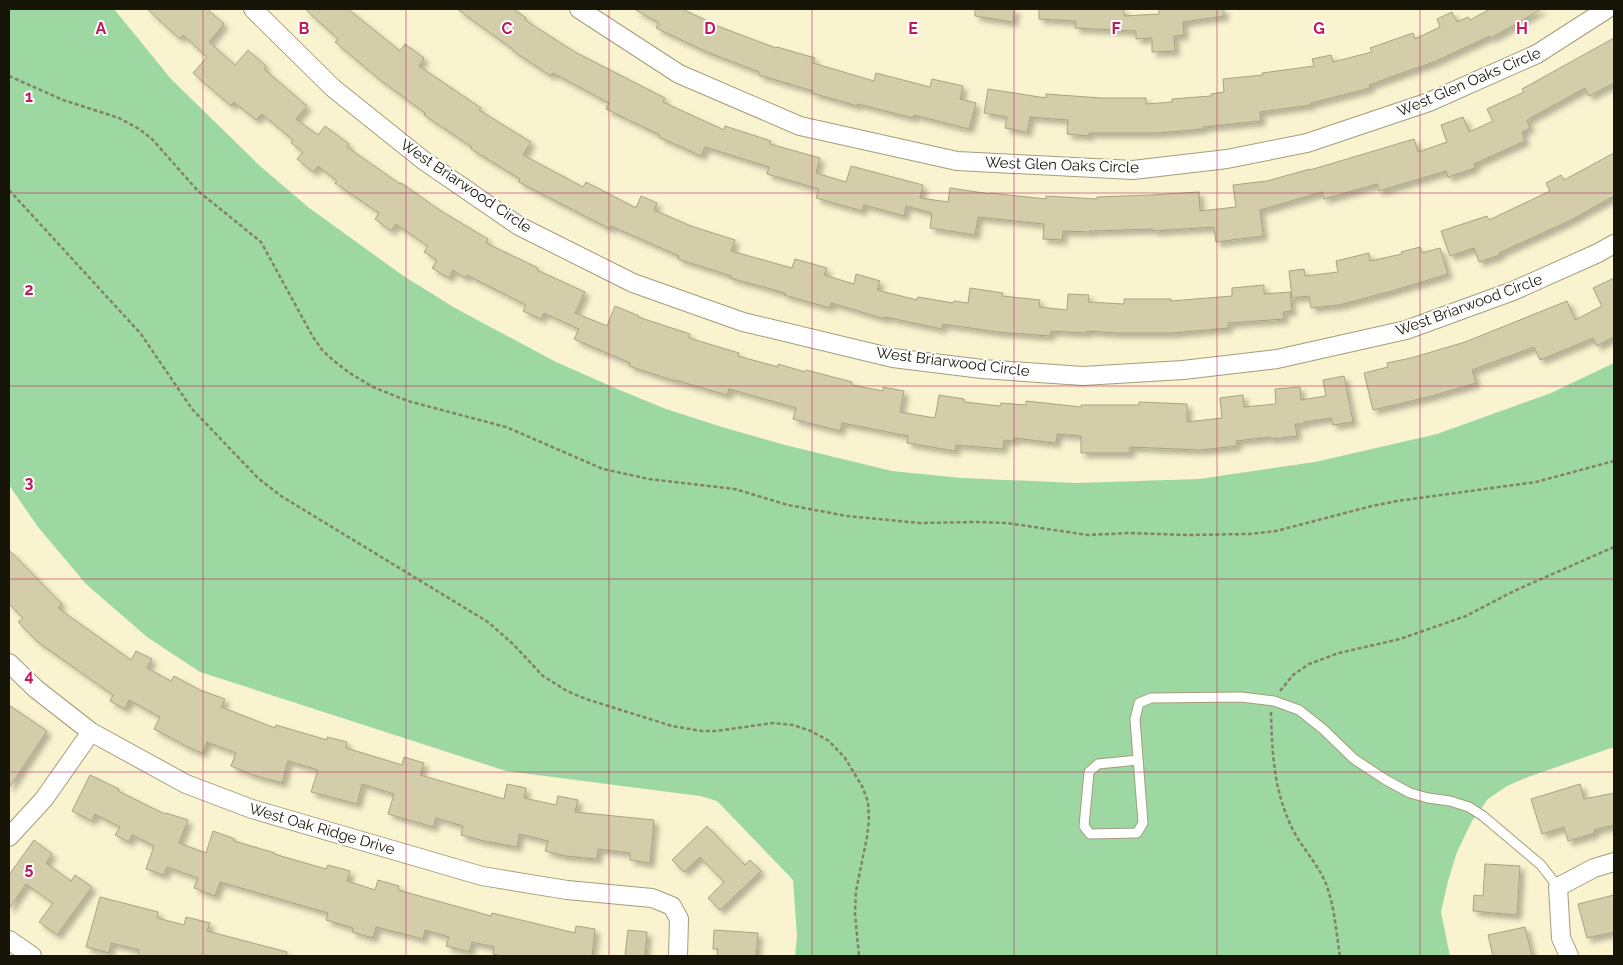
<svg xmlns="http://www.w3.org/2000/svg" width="1623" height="965" font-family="Raleway,sans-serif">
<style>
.green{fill:#9dd8a3}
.building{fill:#d3cdaa;stroke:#a8a380;filter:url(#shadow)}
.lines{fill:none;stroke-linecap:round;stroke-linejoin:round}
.service-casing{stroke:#a39d7b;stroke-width:11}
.minor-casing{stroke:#a39d7b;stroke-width:20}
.path{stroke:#858169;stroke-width:2.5;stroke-dasharray:4 2.5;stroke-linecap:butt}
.service{stroke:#fff;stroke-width:9}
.minor{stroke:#fff;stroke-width:18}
.grid{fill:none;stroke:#c2185b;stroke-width:1;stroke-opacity:0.55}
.labels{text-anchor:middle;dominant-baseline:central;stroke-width:4;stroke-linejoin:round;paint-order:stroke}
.street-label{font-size:15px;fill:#171408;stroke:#fff}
.grid-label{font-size:16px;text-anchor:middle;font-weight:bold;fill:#c2185b;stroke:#fff;stroke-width:4;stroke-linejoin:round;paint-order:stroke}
</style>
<defs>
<filter id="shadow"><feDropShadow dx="4.5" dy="4.5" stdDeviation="2.5" flood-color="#0004"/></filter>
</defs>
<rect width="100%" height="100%" fill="#f9f3cf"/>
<path class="green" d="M9,9h105l57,70 89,87 48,41 94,68 53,33 101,54 59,26 51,21 56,18 63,18 107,26 70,7 114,5 123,-4 116,-17 122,-28 114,-41 63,-30v384l-86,30 -21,9 -19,13 -16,22 -15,31 -9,29 -7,31 9,44h-655l2,-21 -4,-55 -76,-79 -17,-5 -194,-25 -306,-99 -53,-35 -61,-53 -48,-57 -29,-42z"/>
<path class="building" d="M147,9h60l17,15 -15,18 26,23 13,-15 18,16 -2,3 43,37 -11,13 22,16 7,-9 24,18 -2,3 53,37 1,-1 40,28 47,28 -2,4 52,25 -1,2 48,22 -10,21 32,13 8,-20 24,10 -1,1 52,17 -1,4 50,15 -1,3 40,11v-3l27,8 1,-2 46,12v3l31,6v-4l21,4 -4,21 35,6 4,-23 25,4v3l36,4 1,-3 25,2v-4l55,6v-2h58v-3l48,2v18l35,-4 -2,-20 23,-3 1,12 32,-3 -1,-15 25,-2 1,13 25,-4 -3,-16 21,-4 9,46 -20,3 -2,-7 -27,4v2h-9l2,12 -27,3v-2l-34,4 1,5 -37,4 -70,-3v6h-49v-17l-24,-2 -1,9 -42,-5v3l-10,-1 -1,9 -47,-4 -1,6 -48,-8 1,-7 -66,-13 -2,8 -47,-12 3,-11 -67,-19 -2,6 -52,-15v1l-46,-15 1,-3 -56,-24 5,-10 -35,-16 -3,6 -18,-8 3,-6 -59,-30 -2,3 -12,-8 -4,8 -17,-10 5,-8 -13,-8 4,-6 -32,-22 -5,7 -16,-12 4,-6 -44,-30 2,-2 -19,-15 -5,6 -16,-13 6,-7 -12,-9 2,-3 -31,-26 -6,6 -22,-18 -3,4 -38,-33 14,-16 -24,-22 -3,4z
M305,9h43l52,42 5,-7 19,14 -5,8 62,42 -2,2 52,32 -8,13 60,32 3,-5 50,26 5,-12 16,7 -3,7 37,16 44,14 -4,11 61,17 3,-9 32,9 -3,7 30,9 2,-10 24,7 -3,9 40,10 1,-3 35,6 1,-2 14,2 2,-15 33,5 -1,3 38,4 -1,7 28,3 1,-16 21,1 -1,7 36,2v-5h47v2l61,-5v-8l32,-3v9l26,-2 2,19 -9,1 1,7 -56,4v5l-56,5h-55l-30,-2v2l-36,-2 -1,5 -53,-4 -54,-8 -1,5 -57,-12v2l-54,-16 -1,5 -46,-13 1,-2 -55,-15 1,-2 -53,-17 1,-3 -68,-30 -1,3 -91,-47 1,-3 -49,-30 1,-2 -48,-32 1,-2 -46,-34 -44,-37 3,-3z
M457,9h57l12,9 -1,2 50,32 90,46 -2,4 61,28 1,-4 46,15 -1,3 50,14 -4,15 30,9 5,-16 72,19 -3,13 28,4 2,-14 40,6v-1l56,6v-3l51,3v-2l54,-2 48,-3 1,19 36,-4 -3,-22 34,-4 43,-12v1l104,-31 4,13 29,-10 -6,-17 22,-8 6,15 24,-11 -6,-12 37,-17 -2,-3 92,-51v45l-25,13 -4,-8 -58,32 3,8 -8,4 3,9 -51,23 1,4 -27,9 -2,-6 -67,20 -2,-7 -53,15 -2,-7 -62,18 3,26 -47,6 -2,-15 -61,4v-2l-63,2v1l-27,-1 -1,9 -19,-1 1,-15 -66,-7 -3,18 -45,-7 2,-15 -26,-7 -2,10 -40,-11 -2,6 -46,-13 3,-9 -52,-15 2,-7 -64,-20 -4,9 -42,-19 1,-2 -54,-26 3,-6 -56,-30 -2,3 -38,-25 1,-1z
M634,9h48l30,14v1l64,24 1,-1 38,11 -2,5 61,18 2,-8 54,14 2,-8 31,7 -3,13 16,4 -7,26 -55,-14 -1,3 -55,-14 -1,2 -45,-13 1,-2 -54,-16v-3l-52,-20 -51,-24 3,-5z
M975,9h40l-2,13 -38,-6z
M1039,9h85v7l35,-2v-5h65v7l-41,6 1,13 -10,1 1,15 -23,1v-14l-16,1v-8l-61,-3 1,-7 -37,-2z
M1490,9h52l-51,29 -1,-2 -54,25 -67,24 1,3 -59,15v2l-51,7 1,9 -58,6v2l-46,4h-68v3l-22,-2 1,-14 -38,-3 -3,15 -22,-4 2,-11 -23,-4 4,-24 58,9v-4l55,4h45v6l26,-2v-3l39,-3v-2l13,-2 -1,-13 40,-4 -1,-2 52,-7 -2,-7 19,-4 2,7 39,-10 -2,-4 43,-15 2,6 25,-12 -3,-8 15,-7 5,10 11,-5 2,3z
M1614,153v43l-45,25 -70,32 1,2 -21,7 -5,-14 -24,8 -9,-25 46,-15 2,4 61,-29 -4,-8 15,-8 3,5z
M1420,247l2,6 18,-5 8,26 -56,17 -53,14 -28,3 -2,-12 -17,2 -3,-27 15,-2 1,7 33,-4 -2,-11 33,-8 1,8 32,-7 -1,-2z
M1614,278v59l-17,9 -4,-8 -53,22 -6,-13 -62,23 4,13 -44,13 -59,14 -9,-37 24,-6 -1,-4 24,-5 54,-16 102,-41 8,19 27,-14 -9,-18z
M9,550l53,54 -4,4 73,52 5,-9 16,8 -5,9 24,13 3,-5 26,14 25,9 -4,8 54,21 1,-3 51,15v-3l20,5 -1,6 56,17 2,-8 20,6 -4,12 84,24 3,-15 19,4 -2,10 32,7 2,-9 20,4 -3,12 79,8 -4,43 -20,-3v-7l-32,-4 -1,10 -32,-3 -20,-5 3,-10 -29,-7 -2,13 -33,-6 -23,-6 2,-9 -27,-8 -3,9 -45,-13 6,-20 -32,-10 -5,20 -46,-12 7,-22 -30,-9 -6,22 -26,-7 -25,-10 5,-13 -29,-11 -5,11 -19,-8v-1l-29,-15 6,-12 -31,-17 -4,9 -15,-8 3,-6 -75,-53 -20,-20 5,-4 -14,-14z
M9,705l38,26 -38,57z
M90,775l29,14 -1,2 47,23 1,-1 22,7 -9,23 27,10 7,-22 22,8 -1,2 41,12 -1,1 52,15 2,-4 22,6 -3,10 28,9 3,-10 21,6 -1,4 93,26 1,-3 83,20 1,-7 19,3 -3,27h-91l-8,-2 1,-7 -22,-5 -3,10 -23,-6 3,-9 -24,-7 -2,9 -47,-12 -3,11 -21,-6 1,-4 -27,-8 2,-7 -108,-31 -5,14 -21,-8 4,-10 -31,-11 -3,8 -18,-6 8,-23 -22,-11 -3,7 -14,-7 5,-8 -25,-13 -3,7 -20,-10z
M1580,784l4,15 30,-6v32l-20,5 1,3 -27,8 -4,-14 -22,7 -11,-35z
M707,826l38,39 5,-5 11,11 -41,39 -12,-12 16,-16 -24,-25 -16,15 -12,-12z
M34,840l18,14 -6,9 25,18 4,-6 17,12 -35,48 -18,-13 14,-19 -27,-19 -17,25v-34z
M1485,864l35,2 -3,49 -44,-4 1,-16 9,1z
M1614,895v37l-27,6 -9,-34z
M100,897l58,15 -1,6 27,7 2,-8 24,6 -3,8 80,21 -1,4h-148l1,-6 -28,-7 -2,10 -23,-6z
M1525,927l7,29h-39l-5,-21z
M628,930l19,2 -2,24h-20z
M714,930l44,3 -2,23h-39l1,-7h-5z"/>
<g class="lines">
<g class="service-casing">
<path id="service" d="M1138,760l-40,4 -9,8 -5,54 6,8 47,-1 6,-10 -8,-104 4,-16 12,-5 90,-1 33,4 25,9 24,19 31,30 32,21 24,13 18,5 22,3 19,6 14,9 58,49 17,22"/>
</g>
<g class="minor-casing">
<path id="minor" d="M253,9l80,79 90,72 96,66 114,57 110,39 150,36 89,11 101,7 100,-6 94,-11 129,-29 107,-39 85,-38 16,-9
M579,9l100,65 121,52 157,35 176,9 94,-11 80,-16 122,-41 108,-48 70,-45
M9,663l27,26 55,43 95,52 66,25 230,67 85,14 85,8 20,8 7,13 -1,37
M9,837l35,-38 47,-67
M9,940l23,16
M1569,956l-8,-18 -3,-51 36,-19 20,-6"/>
</g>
<path class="path" d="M9,76l54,24 56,18 20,11 13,10 46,52 63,51 52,95 10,14 10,9 15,12 25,15 35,14 98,26 97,42 46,10 86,10 53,16 59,11 73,7 56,-1 31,1 81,12 42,-2 57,2 62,-1 27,-3 96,-25 25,-5 139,-19 78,-21
M9,190l132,144 51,75 66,69 23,18 207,126 26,23 29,31 24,15 19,8 86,27 30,5h14l57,-8 20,2 18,6 18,10 16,17 17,28 6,16 1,19 -2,16 -11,54 -1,23 4,42
M1280,691l13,-16 16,-11 30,-11 61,-14 66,-23 48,-25 100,-44
M1271,712c1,43 3,81 23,120 10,18 25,34 32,52 9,23 10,49 14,72"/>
<use href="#service" class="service"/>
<use href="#minor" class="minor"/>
</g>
<path class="grid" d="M203,9v947M406,9v947M609,9v947M812,9v947M1014,9v947M1217,9v947M1420,9v947M9,193h1605M9,386h1605M9,579h1605M9,772h1605"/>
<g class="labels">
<g class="street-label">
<text transform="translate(1469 82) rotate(-23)">West Glen Oaks Circle</text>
<text transform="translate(1062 165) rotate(2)">West Glen Oaks Circle</text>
<text transform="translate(466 186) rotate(34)">West Briarwood Circle</text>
<text transform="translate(1469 305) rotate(-20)">West Briarwood Circle</text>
<text transform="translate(953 362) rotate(7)">West Briarwood Circle</text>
<text transform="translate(322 829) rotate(16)">West Oak Ridge Drive</text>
</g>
</g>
<g class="grid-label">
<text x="101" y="34">A</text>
<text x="304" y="34">B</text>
<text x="507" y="34">C</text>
<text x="710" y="34">D</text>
<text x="913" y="34">E</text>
<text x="1116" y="34">F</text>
<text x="1319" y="34">G</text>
<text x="1522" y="34">H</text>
<text x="29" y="102">1</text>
<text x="29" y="295">2</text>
<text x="29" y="488">3</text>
<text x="29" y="681">4</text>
<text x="29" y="874">5</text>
</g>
<rect width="1623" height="965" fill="none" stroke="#171408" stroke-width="20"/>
</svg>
